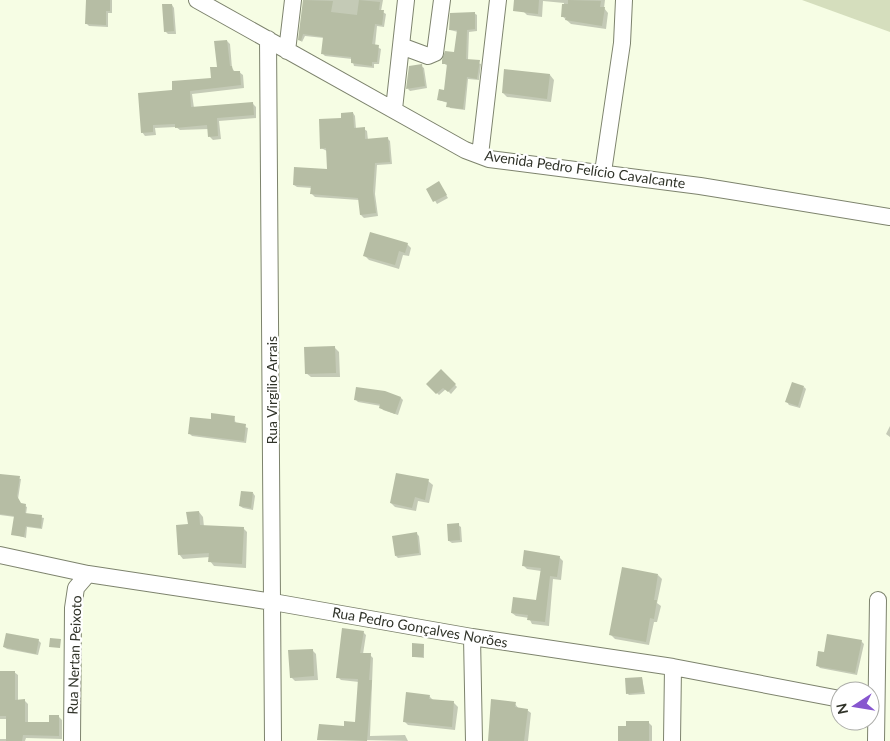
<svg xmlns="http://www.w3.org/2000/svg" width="890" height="741" font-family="Lato,sans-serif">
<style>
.green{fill:#d5debd}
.shadow{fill:#0003}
.building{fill:#b6bda4}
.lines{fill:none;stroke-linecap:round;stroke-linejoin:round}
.minor-casing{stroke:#7d836d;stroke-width:18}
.minor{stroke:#fff;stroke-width:16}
.labels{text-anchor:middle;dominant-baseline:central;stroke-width:4.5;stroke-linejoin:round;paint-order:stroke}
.street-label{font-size:14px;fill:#303329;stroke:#fff}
</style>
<rect width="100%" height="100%" fill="#f6fde4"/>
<path class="green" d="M802,0h88v32z"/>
<path class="shadow" d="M88,0h24v13h-4v14l-19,-1 -2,-2z
M304,0h79l-2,11 5,3 -2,13 -7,-1 -2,20 6,3 -2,15h-5v4l-20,-2 -2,-7 -27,-3 -3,-3 2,-15 -19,-2 -3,6 -2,-2z
M523,0h82l-1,8 4,5 -2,16 -35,-5 -9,-8 2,-13 -21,-2 -1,16 -15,-2 -4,-4z
M172,5l2,3 2,26h-8l-3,-3z
M474,13l3,2v16l-8,1 -1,28 13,4 -2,16 -11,-1 -3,31 -15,-2 -2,-5 -9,-3 6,-8 3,-26 -5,-3 12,-10 3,-21 -8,-2z
M227,41l3,3 2,24 3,4h4l4,3 1,13 -52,6 2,14 58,-5 4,4v11l-37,3 2,18 -8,1 -3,-3 -1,-8 -29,1 -4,-3 -21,1 1,7 -11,1 -3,-4 31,-40 39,-13 6,-11z
M421,66l3,2 3,20 -17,3 -2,-2z
M550,75l4,5 -3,22 -44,-5 -4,-4z
M353,113l2,3 1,13h8l3,2 1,9 19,-2 3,3 2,23 -15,1 -2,29 3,22 -14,2 -3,-3 -2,-15 -44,-3 -3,-3v-6l-15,-1 -3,-2 34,-15 -1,-19 -6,-3 21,-29z
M439,183l9,15 -11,6 -9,-15z
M407,244l4,4 -2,8 -6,-1 -4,14 -30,-9 -4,-4z
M335,348l4,4 1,25h-29l-5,-4z
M441,370l16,17 -6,7 -5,-5 -7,6 -11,-11z
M804,387l2,2 -6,19 -11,-3 -2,-3z
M401,398l2,2 -5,15 -15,-5 -2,-4 -23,-4 -3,-3z
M234,417l2,7 12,4 -2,15 -54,-7 -2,-2 22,-13z
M890,426v11l-4,-3z
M0,475l21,4 -3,20 3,5 6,3 -1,7 18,4 -2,11 -15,-2 -1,11 -13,-4 2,-17 -15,-2z
M428,481l5,4 -4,18 -11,-2 -2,10 -21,-4 -4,-4z
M253,493l2,3 -2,14 -10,-2 -3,-2z
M199,512l4,5 1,10 39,1 4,4 -1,36 -32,-2 -4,-5v-4l-27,2 -4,-5z
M458,525l3,2 1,15 -10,1 -3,-2z
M416,533l3,3 2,19 -23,3 -2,-2z
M559,557l4,4 -2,19 -8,-1 -4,47 -17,-2 -3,-6 -13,-2 -4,-3 25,-12 4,-30 -14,-2 -4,-4z
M658,575l4,4 -5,24 4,3 -4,16h-3l-5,23 -34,-6 -4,-4z
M363,632l3,3 -3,19 7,1 3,3 -3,78 35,-1 3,6 -89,-2 37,-15 3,-42 -18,-2 -3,-3z
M38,640l3,3 -3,12 -31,-6 -3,-2z
M861,641l3,3 -7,31 -37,-7 -3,-3z
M424,645v13l-10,-1 -1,-1z
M312,650l4,4 2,26 -23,1 -4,-4z
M0,672h14l4,3v26h7l3,3v19l22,1 8,-8 4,4v19l-36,-1 -1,3h-25v-2h7v-20h-7z
M642,678l3,16 -16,1 -2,-2z
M429,696l4,4 21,3 4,4 -3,23 -47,-5 -4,-4z
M515,704l4,5 8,1 4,3 -3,28h-39z
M648,722l4,4v15h-32z"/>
<path class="building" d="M86,0h24v11h-4v14l-21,-1z
M303,0l30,1 -2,11 26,3 2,-15 21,2 -1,8h5l-2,15 -7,-1 -3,20 7,1 -2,17h-5v4l-21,-3v-6l-30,-3 2,-17 -20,-3 -2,7 -3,-1z
M514,0h25l-1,14 -25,-3z
M568,0l33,1 -1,6h5l-3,19 -37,-6 1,-3h-5l1,-13h6z
M162,4h10l2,27 -10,1z
M475,12v17l-8,1 -1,29 14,1 -3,19 -10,-2 -4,32 -17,-2 1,-5 -10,-2 2,-11 5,1 3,-26h-5v-4l3,-9 9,1 3,-22h-8l1,-17z
M227,40l3,26h2l1,5h7l1,14 -51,6 1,16 62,-5 1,13 -37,3 1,18 -10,1 -1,-12 -32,3v-4l-22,1v7l-12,1 -3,-40 34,-3v-9l39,-3 -1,-11h7l-3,-26z
M422,64l3,22 -19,3 3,-23z
M504,69l46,5 -3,25 -45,-6z
M353,112l1,16 11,-1v12l23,-2 2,25 -15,1 -2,28 3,22 -16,2 -2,-17 -48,-4 1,-8 -18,-1 1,-18 33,2 -1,-21 -6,1 -1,-30 22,-1v-5z
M439,181l8,14 -14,7 -7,-13z
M370,232l38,11 -3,10 -6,-2 -4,14 -32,-9z
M335,346l1,27 -31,1 -1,-27z
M441,369l15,15 -8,8 -5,-4 -7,6 -10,-10z
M792,382l12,4 -6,20 -13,-4z
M356,387l29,4 16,6 -6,17 -16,-6 1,-4 -26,-4z
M211,413l24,3 -1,6 12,2 -2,17 -56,-7 2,-17 21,2z
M396,473l33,6 -4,21 -10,-3 -3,11 -22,-5z
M0,474l20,2 -3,20 4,7 5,1 -1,9 17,2 -1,13 -15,-2 -2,11 -13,-2 3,-19 -14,-2z
M241,491l12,1 -2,16 -12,-2z
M199,511l1,14 44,2 -2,37 -34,-2 1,-9 -31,2 -2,-30 12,-1 -2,-12z
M459,523l1,17 -12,1 -1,-17z
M417,532l2,21 -24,3 -3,-20z
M524,550l36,6 -3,21 -7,-1 -5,46 -18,-2 1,-5 -17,-2 2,-16 23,3 5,-32 -19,-2z
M622,567l36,7 -4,26h3l-3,19 -4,-1 -4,24 -37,-7z
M342,628l22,3 -4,22h11l-2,27h3l-5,61 -50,-1 2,-16 25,2v-5l11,1 3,-43 -22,-1z
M6,633l33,6 -3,15 -33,-7z
M827,634l35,6 -7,33 -39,-7 2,-15 6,1z
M50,638l11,1 -1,9 -11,-1z
M412,643l12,1 -1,13h-11z
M313,649l1,27 -24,2 -2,-28z
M0,671h15v29l10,-1v23h24v-7h10v21l-36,-1 -1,6h-16v-25h-6z
M642,677l2,15 -18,2 -1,-16z
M406,692l24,3 -1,4 25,2 -2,26 -49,-5z
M491,699l25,3 -1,5 13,2 -4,32h-36z
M626,721h23v20h-31v-15h8z"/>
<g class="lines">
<g class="minor-casing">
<path id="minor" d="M197,0l268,150 24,9 211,27 190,31
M268,39l5,702
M401,46l27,10 7,-3 7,-53
M287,51l6,-51
M394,109l12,-109
M480,155l18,-155
M603,172l19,-129 2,-43
M0,555l88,19 185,28 199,35 201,30 167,32
M472,637l2,104
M72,741l1,-133 3,-20 12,-14
M672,741l1,-74
M876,741l2,-141"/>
</g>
<use href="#minor" class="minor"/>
</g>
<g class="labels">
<g class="street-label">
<text transform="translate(585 169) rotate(8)">Avenida Pedro Felício Cavalcante</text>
<text transform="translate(271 390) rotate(-90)">Rua Virgilio Arrais</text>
<text transform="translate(420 627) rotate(10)">Rua Pedro Gonçalves Norões</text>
<text transform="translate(74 655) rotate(-88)">Rua Nertan Peixoto</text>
</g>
</g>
<g transform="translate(855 706) rotate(258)"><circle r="24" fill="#ffffff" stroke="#acada9"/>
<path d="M0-4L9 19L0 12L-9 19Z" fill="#8756cf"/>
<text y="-8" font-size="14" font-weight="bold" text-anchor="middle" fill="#303329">N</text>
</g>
</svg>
